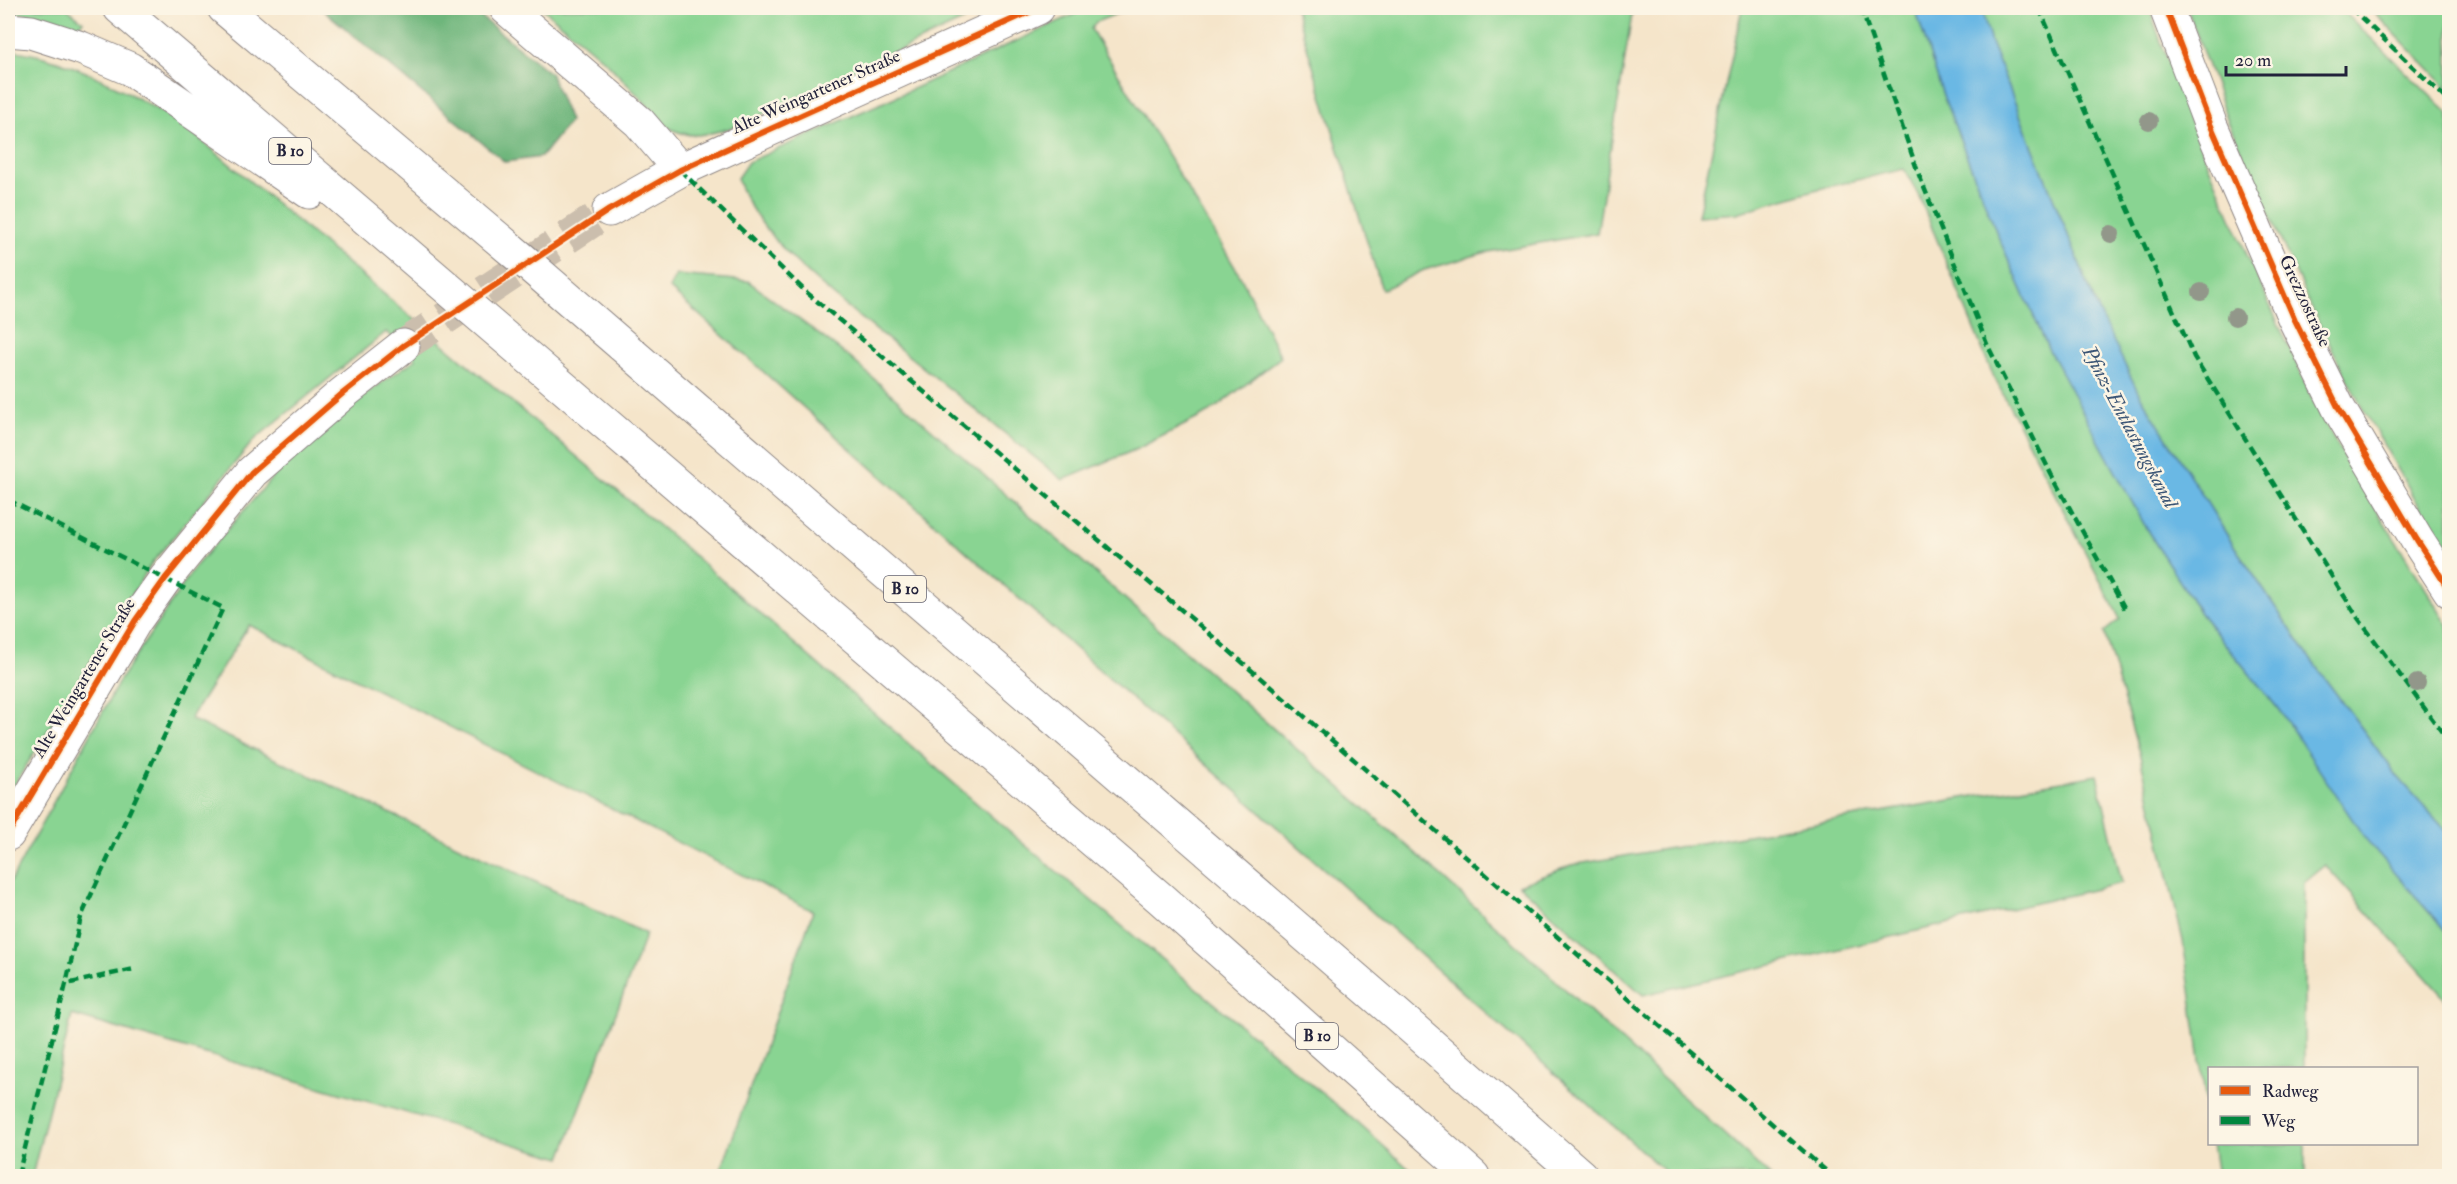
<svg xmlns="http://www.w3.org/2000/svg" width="2457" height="1184" font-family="'IM FELL Double Pica',serif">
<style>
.green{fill:#89d492;stroke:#567b66;stroke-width:1.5}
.forest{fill:#6eb67c;stroke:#486c5c;stroke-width:1.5}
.water{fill:#6bb8e4;stroke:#466d90;stroke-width:1.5}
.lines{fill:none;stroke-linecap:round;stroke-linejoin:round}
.minor-tunnel{stroke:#cbbead;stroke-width:33;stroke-dasharray:33 16;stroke-linecap:butt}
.minor-casing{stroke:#8c8482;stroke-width:35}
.highway-casing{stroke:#8c8482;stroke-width:35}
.minor{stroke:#fff;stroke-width:33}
.highway{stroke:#fff;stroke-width:33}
.quiet{stroke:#00873e;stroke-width:4.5;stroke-dasharray:9 4.5;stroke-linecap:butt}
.cycleway-casing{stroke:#fcf5e5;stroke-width:10}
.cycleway{stroke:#e8590c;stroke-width:6}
.tree{fill:#92978a}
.labels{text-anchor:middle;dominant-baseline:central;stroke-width:5;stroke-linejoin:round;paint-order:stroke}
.shield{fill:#fcf5e5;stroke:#63616e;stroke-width:1.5}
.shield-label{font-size:16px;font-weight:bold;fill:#22223b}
.street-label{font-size:18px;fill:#22223b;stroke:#fcf5e5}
.water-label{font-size:20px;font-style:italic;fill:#3c5676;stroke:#fcf5e5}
</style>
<rect width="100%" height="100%" fill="#fcf5e5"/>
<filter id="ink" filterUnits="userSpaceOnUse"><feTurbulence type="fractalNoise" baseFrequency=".0167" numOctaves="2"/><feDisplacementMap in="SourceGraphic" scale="12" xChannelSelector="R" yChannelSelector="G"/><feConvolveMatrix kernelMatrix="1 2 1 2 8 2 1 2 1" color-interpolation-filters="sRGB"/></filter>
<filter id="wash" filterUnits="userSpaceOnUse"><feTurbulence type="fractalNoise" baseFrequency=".008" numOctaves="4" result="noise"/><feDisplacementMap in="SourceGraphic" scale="24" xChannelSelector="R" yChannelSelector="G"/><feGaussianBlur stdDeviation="1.35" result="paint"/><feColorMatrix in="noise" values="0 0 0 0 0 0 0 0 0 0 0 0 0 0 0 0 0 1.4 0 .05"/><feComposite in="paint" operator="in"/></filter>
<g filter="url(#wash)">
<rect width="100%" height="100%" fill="#f5e5ca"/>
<path class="green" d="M8,8h58l17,13 -6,7 -33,-11 -36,-6z
M542,8h448l-254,119c-26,6 -42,14 -67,1l-62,-65z
M1088,8h43l-35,14 -5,7 148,245 42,83 -71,55 -73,37 -74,31c-51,-41 -102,-82 -153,-123 -56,-46 -150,-110 -173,-179l11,-16 147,-65z
M1295,8h338l-36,225 -114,20 -59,17 -42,20z
M1742,8h173l29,90 54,138 50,112 101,185 51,80 80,98 139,190 30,34v68l-124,-138 -21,17v186h-94l-1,55 -26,-182 -43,-185 -36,-124 16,-13 -127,-244 -75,-181 -14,-25 -90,21 -77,23 -39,3z
M1981,8h168l35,99 60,141 68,150 37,68 100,160v208l-51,-57 -87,-117 -79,-117 -94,-151 -42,-87 -105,-262z
M2187,8h153l109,106v443l-88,-151 -50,-99 -82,-183z
M2370,8h79v82z
M8,50c63,7 119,42 173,73l502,423 324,284 353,295 57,51h-698l94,-265 -564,-286 -59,94 456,215 -85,224 -489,-143 -40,161h-24v-290l113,-208 73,-110 97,-112 76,-63 49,-34 -30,-27 -132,108 -102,123 -144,232z
M676,275l72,6 101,76 571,500 350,319h-100l-1001,-888z
M2097,775l25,108 -479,112 -124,-110 53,-20z
M2212,1144h93v32h-88z"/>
<path class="forest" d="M321,8h149l80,65 20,48 -29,36 -36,5z"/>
<path class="water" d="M1915,8h66l10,35 105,262 42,87 94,151 79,117 87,117 51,57v101l-85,-98 -84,-126 -80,-98 -51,-80 -101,-185 -50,-112 -54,-138z"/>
</g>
<g filter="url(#ink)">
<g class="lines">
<path class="minor-tunnel" d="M403,346l206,-136"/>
<g class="minor-casing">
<path id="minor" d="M506,8l133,114 41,48
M2166,8l45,118 84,194 44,89 78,131 33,51
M609,210l71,-40 358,-162
M8,834l127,-213 30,-42 87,-107 90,-78 61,-48"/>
</g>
<g class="highway-casing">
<path id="highway" d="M120,8l1040,890 313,278
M224,8l297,250 866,748 194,170
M8,30l23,2 50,16 49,21 179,123"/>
</g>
<use href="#minor" class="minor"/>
<use href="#highway" class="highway"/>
<path class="quiet" d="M1861,8l58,167 68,169 64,130 74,135
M2039,8l155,349 164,261 92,125
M2351,8l99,94
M680,170l125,121 406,344 621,541
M8,500l215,108 -142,309 -15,67
M18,1176l48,-192 68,-15"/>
<g class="cycleway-casing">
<path id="cycleway" d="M2166,8l45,118 84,194 44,89 78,131 33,51
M8,834l127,-213 30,-42 87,-107 90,-78 61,-48 206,-136 71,-40 358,-162"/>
</g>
<use href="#cycleway" class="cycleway"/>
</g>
<g class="tree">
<circle cx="2149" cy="121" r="9"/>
<circle cx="2111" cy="234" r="9"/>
<circle cx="2201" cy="292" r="9"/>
<circle cx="2235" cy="317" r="9"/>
<circle cx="2417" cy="683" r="9"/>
</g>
</g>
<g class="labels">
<g class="shield">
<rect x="269" y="138" width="42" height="26" rx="4.5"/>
<rect x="884" y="576" width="42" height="26" rx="4.5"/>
<rect x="1296" y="1023" width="42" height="26" rx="4.5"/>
</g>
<g class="shield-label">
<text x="290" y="151">B 10</text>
<text x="905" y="589">B 10</text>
<text x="1317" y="1036">B 10</text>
</g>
<g class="street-label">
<text transform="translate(816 92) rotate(-24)">Alte Weingartener Straße</text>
<text transform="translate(2305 301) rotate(65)">Grezzostraße</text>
<text transform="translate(84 678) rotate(-59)">Alte Weingartener Straße</text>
</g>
<g class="water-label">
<text transform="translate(2130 427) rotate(62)">Pfinz-Entlastungskanal</text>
</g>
</g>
<rect width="2457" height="1184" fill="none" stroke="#fcf5e5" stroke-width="30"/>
<rect x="2208" y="1067" width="210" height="78" fill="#fcf5e5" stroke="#a5a1a1" stroke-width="1.5"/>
<rect x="2220" y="1086" width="30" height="9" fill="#e8590c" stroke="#a5a1a1" stroke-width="1.5"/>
<text x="2262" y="1097" font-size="18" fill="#22223b">Radweg</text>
<rect x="2220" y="1116" width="30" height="9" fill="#00873e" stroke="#a5a1a1" stroke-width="1.5"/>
<text x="2262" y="1127" font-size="18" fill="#22223b">Weg</text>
<path d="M2226 66v9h120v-9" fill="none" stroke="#22223b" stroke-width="3"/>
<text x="2235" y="66" font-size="18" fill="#22223b" stroke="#fcf5e5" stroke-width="4.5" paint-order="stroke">20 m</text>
</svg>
